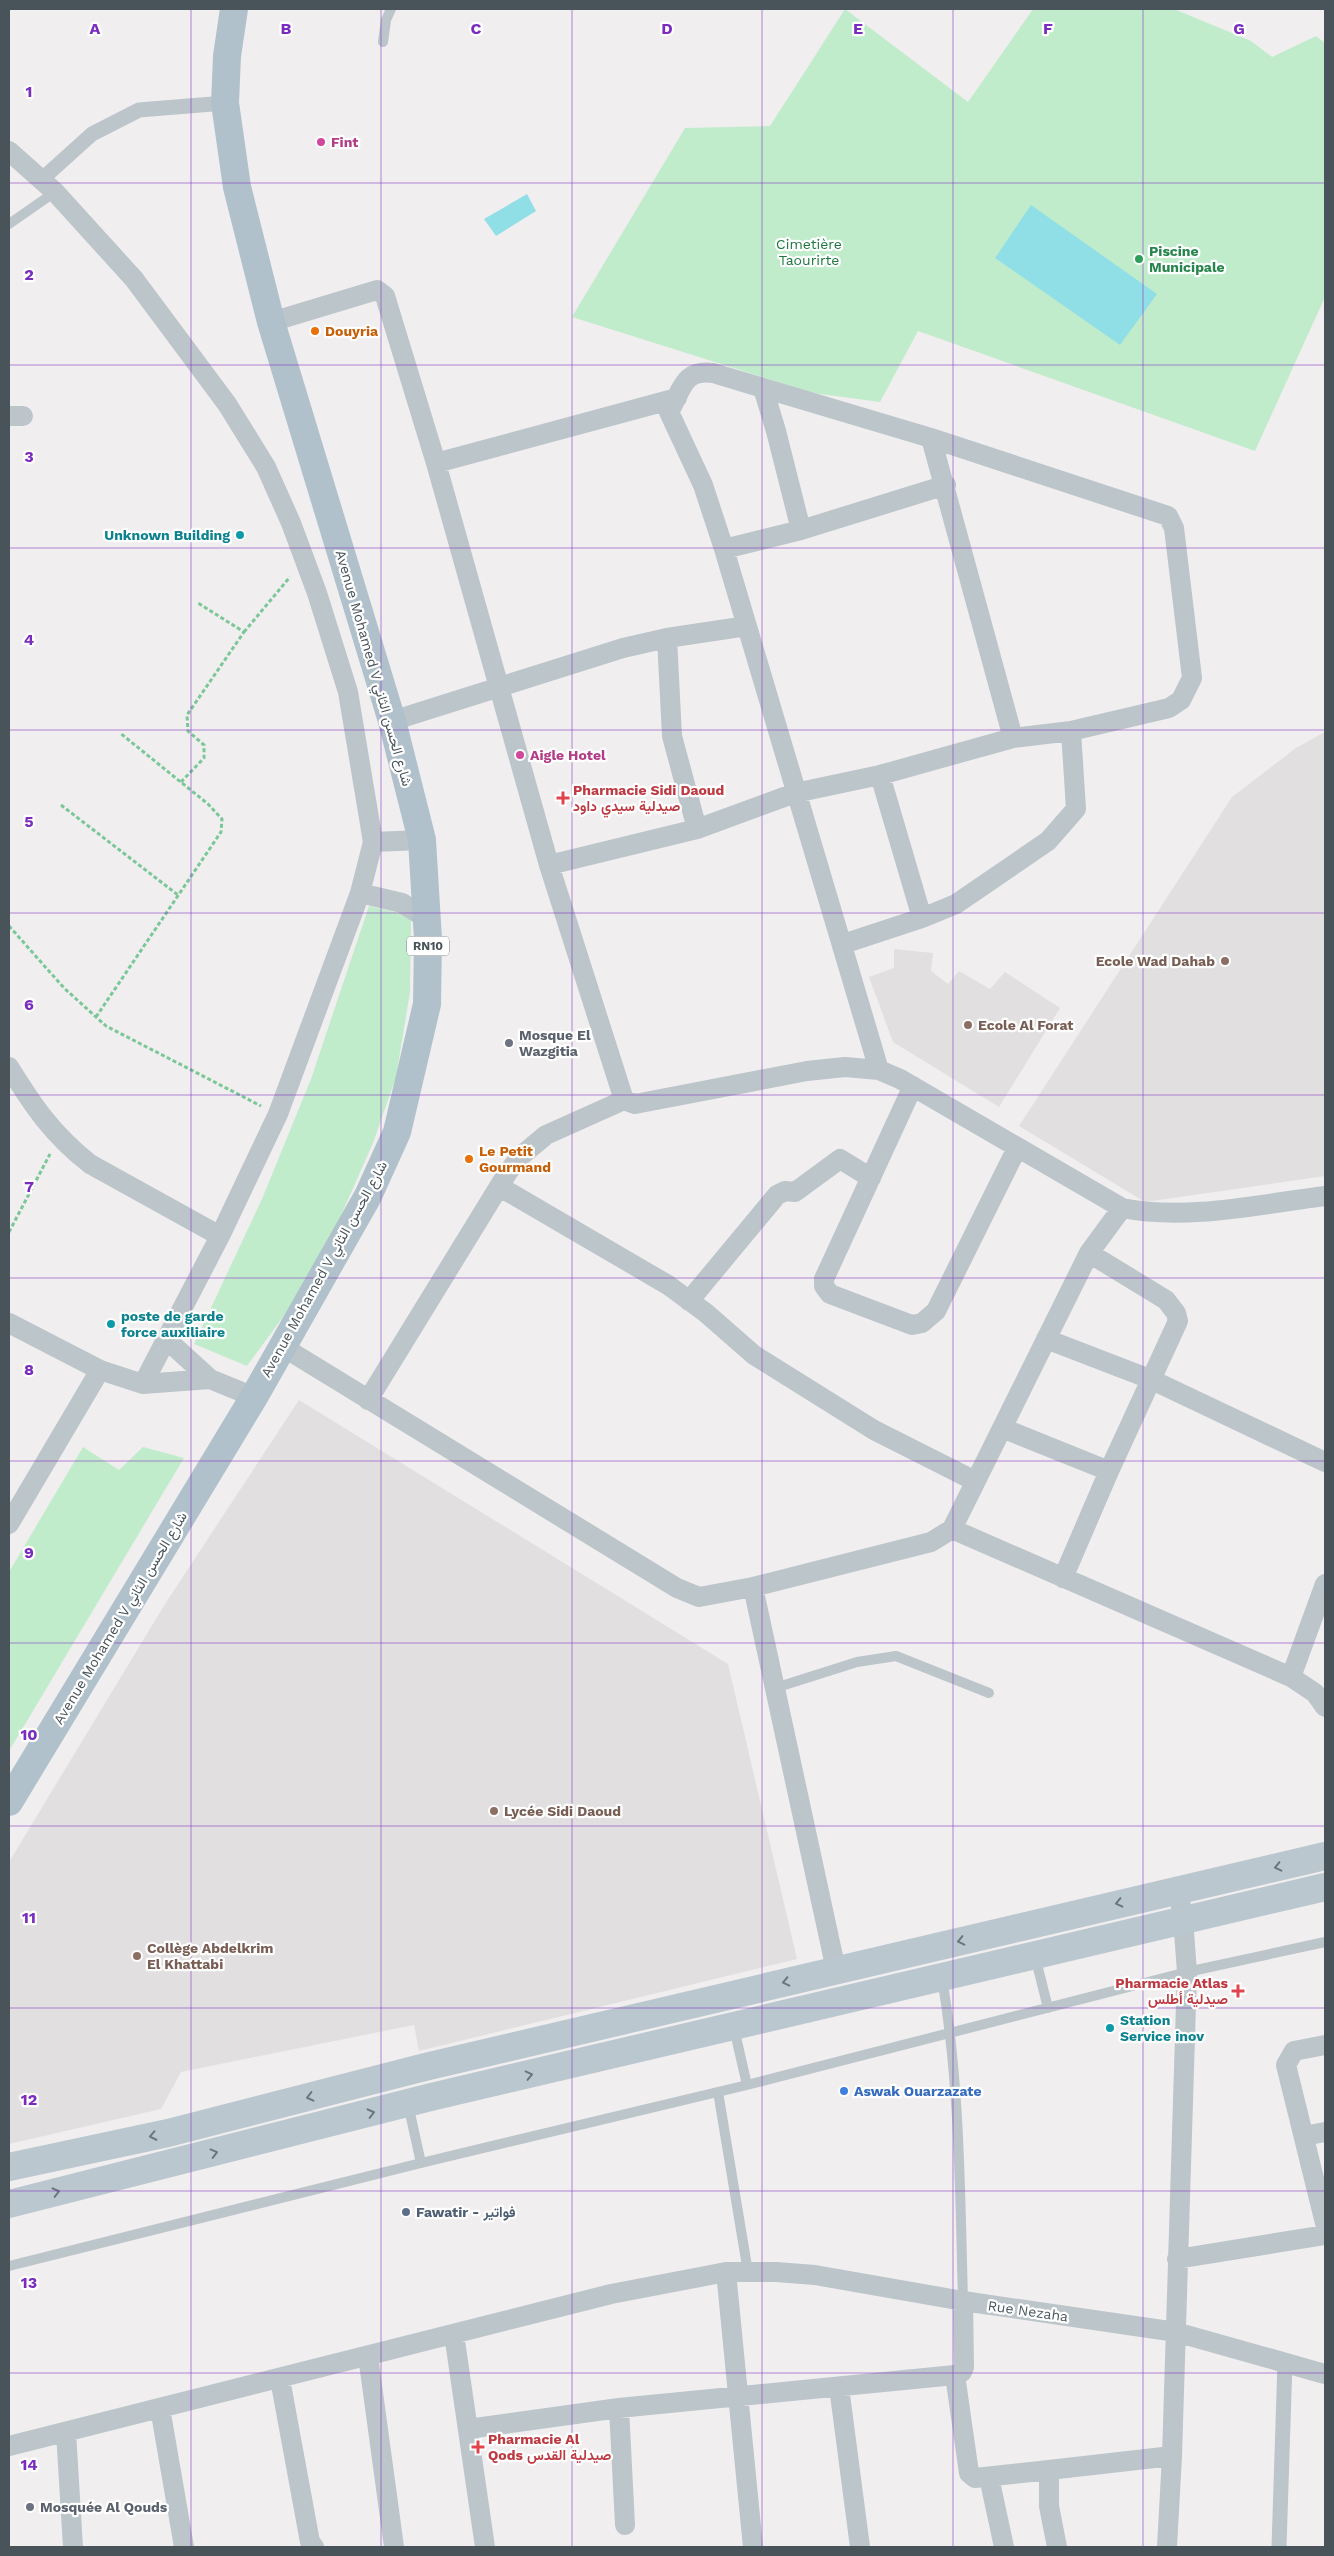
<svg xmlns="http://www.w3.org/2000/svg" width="1334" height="2556" font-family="'Work Sans',Vazirmatn,sans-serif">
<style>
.education{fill:#e2dfe0}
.green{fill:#c0eccb}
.water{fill:#90dfe6}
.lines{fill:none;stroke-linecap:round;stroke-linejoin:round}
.path{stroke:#7ac797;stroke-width:3;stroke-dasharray:4 2.5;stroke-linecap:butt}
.service{stroke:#bbc5ca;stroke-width:10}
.pedestrian{stroke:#bbc5ca;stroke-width:15}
.minor{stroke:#bbc5ca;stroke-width:20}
.secondary{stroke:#bbc7cf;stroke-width:28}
.primary{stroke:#b0c1cb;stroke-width:28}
.oneway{stroke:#6a767d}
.grid{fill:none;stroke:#7b2cbf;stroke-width:1;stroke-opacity:0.55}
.hotel-dot{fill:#d1479c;stroke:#fff;stroke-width:2}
.leisure-dot{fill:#2e9e5b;stroke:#fff;stroke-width:2}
.food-dot{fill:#e8710a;stroke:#fff;stroke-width:2}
.culture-dot{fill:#0f9aa8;stroke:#fff;stroke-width:2}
.health-dot{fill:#e0444e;stroke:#fff;stroke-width:2}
.education-dot{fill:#8d6e63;stroke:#fff;stroke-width:2}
.worship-dot{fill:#6b7280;stroke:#fff;stroke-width:2}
.shop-dot{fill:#3f7fe0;stroke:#fff;stroke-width:2}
.service-dot{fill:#5c6f8a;stroke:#fff;stroke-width:2}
.labels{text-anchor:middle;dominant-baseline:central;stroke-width:4.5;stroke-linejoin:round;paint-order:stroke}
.shield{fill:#fff;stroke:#7f878c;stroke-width:1}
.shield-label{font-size:12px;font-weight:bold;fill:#48545a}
.hotel-label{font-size:14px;font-weight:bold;fill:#b23c85;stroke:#fff;text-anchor:start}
.park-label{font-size:14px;fill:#1d773e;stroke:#fff}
.leisure-label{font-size:14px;font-weight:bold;fill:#27864d;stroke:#fff;text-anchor:start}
.food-label{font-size:14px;font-weight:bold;fill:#c56008;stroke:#fff;text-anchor:start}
.culture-label{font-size:14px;font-weight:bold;fill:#0d838f;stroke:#fff;text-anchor:start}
.street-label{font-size:14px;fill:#48545a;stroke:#fff}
.health-label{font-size:14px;font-weight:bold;fill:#be3a42;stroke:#fff;text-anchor:start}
.education-label{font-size:14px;font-weight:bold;fill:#785e54;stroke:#fff;text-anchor:start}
.worship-label{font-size:14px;font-weight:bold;fill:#5b616d;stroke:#fff;text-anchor:start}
.shop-label{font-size:14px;font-weight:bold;fill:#366cbe;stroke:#fff;text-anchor:start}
.service-label{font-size:14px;font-weight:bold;fill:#4e5e75;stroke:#fff;text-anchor:start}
.grid-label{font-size:16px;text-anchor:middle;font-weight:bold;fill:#7b2cbf;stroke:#fff;stroke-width:4.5;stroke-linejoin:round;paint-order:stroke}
</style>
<rect width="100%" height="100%" fill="#f1eeef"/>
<path class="education" d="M1325,732v444l-180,26 -126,-76 213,-329 64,-49z
M894,949l39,4 -2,18 17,13 11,-13 31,18 15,-17 55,36 -61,99 -106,-65 -24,-65 25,-9z
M299,1400l429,264 69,295 -378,92 -5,-26 -233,47 -20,37 -152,35v-282l156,-258z"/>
<path class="green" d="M845,9l123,93 65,-93h141l77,32 21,16 44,-21 9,7v254l-70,154 -337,-120 -38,71 -67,-9 -241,-76 113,-189 85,-2z
M369,906l42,10 -1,76 -14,85 -23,66 -35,79 -50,88 -41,56 -53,-22 68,-145 49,-120z
M83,1447l36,23 24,-23 41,11 -175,293v-179z"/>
<path class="water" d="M527,194l9,17 -40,25 -12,-17z
M1031,205l126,89 -37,51 -125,-87z"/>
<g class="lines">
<path class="path" d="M244,632l46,-55
M181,782l23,-24v-13l-16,-14 -1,-16 57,-83 -46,-29
M61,805l117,90
M9,926l55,62 42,38 155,80
M96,1017l125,-185 1,-13 -14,-15 -88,-71
M9,1232l41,-78"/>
<path class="service" d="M383,42l3,-22 5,-11
M9,224l46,-32
M775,1688l82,-26 39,-6 93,37
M1035,1956l13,52
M942,1978c18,107 18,215 21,323
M734,2028l13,57
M718,2092l30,180
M408,2104l13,59
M9,2266l412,-103 326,-78 440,-113 138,-30"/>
<path class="pedestrian" d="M41,180l51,-46 47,-24 86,-7
M1279,2547l6,-185"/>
<path class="minor" d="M9,151l46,41 79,87 93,125 39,63 25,56 26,70 31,99 25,150
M271,322l106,-32 8,6 51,167 113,402 75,235 11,4 172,-33 38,-4 34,3 21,9 222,129c66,13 138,-4 203,-12
M763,388l13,43 25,99
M9,416h14
M931,438l82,300
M436,463l241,-65
M724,549l77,-19 145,-45
M667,638l5,98 25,93
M392,721l231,-73 44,-10 80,-12
M880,775l42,143
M549,865l148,-36 98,-36 85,-18 133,-37 58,-7 98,-23 12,-8 11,-22 -18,-150 -6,-12 -237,-78 -218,-65c-30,-4 -31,17 -44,39l34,73 21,64 155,521
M360,893l42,10 25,16
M843,944l79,-26 34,-14 92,-63 28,-32 -5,-78
M9,1067c25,40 43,67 81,97l130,72
M913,1086l-89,193v7l6,8 82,31 10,-2 14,-12 81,-163
M500,1187l168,98 38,28 48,42 120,75 101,51
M689,1301l88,-106 8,-4 10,1 45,-33 31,19
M9,1323l91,47 43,14 67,-5 44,18
M166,1339l44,40
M1046,1339l104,40 175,83
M283,1347l394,241 22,9 54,-10 178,-45 21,-13 137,-276 33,-45
M143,1384l77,-148 58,-122 82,-221 13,-51 49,-2
M368,1400l140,-228 14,-17 24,-20 78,-35
M1002,1428l107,43
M9,1524l91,-154
M952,1529l339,148 24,16 10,14
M1063,1578l46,-107 69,-150 -2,-8 -10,-13 -77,-47
M753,1587l83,383
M1291,1677l34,-93
M1325,2045l-31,6 -8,14 39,158
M1304,2136l21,-4
M1177,2259l148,-24
M726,2272l27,275
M454,2334l31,213
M368,2356l26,191
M955,2375l14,98 6,5 74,-8
M280,2379l30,163 4,5
M839,2387l21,160
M160,2408l24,139
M619,2408l6,117
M468,2429l151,-21 336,-33 7,-3 2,-5 -1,-66
M66,2432l7,115
M9,2446l602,-152 115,-22h50l39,3 148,26 213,31 149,42
M989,2477l15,70
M1057,2547l-8,-41v-36l123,-14
M1167,2547l5,-91 15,-484 -4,-53 -5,-30"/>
<path class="secondary" d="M9,2167l159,-34 257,-66 900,-211
M9,2204l422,-107 894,-210"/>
<path class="primary" d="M9,1802l245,-405 114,-201 29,-64 30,-128 1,-65 -6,-99 -30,-119 -121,-399 -34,-135 -12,-84 2,-47 7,-47"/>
</g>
<defs><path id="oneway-chevron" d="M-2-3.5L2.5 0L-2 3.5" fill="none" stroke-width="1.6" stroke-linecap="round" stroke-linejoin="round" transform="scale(1.25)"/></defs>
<g class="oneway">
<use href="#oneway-chevron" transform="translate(1278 1867) rotate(167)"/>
<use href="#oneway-chevron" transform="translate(1119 1903) rotate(167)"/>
<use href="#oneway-chevron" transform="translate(961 1941) rotate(167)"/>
<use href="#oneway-chevron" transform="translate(786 1982) rotate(167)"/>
<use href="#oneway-chevron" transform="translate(529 2075) rotate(-13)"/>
<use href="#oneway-chevron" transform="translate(310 2097) rotate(166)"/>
<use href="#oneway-chevron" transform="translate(371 2113) rotate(-14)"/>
<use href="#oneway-chevron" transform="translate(153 2136) rotate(168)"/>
<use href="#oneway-chevron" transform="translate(214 2153) rotate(-15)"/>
<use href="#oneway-chevron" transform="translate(56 2192) rotate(-14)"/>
</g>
<path class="grid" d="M191,9v2538M381,9v2538M572,9v2538M762,9v2538M953,9v2538M1143,9v2538M9,183h1316M9,365h1316M9,548h1316M9,730h1316M9,913h1316M9,1095h1316M9,1278h1316M9,1461h1316M9,1643h1316M9,1826h1316M9,2008h1316M9,2191h1316M9,2373h1316"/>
<g class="hotel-dot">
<circle cx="321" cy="142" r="5"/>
<circle cx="520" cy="755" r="5"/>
</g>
<circle class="leisure-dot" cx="1139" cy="259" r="5"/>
<g class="food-dot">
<circle cx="315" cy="331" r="5"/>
<circle cx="469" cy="1159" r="5"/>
</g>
<g class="culture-dot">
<circle cx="240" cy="535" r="5"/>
<circle cx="111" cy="1324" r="5"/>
<circle cx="1110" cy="2028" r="5"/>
</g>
<g class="health-dot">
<path d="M560.5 790.5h5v5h5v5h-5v5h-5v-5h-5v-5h5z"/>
<path d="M1235.5 1983.5h5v5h5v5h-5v5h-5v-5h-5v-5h5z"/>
<path d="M475.5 2439.5h5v5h5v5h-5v5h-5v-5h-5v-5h5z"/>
</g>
<g class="education-dot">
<circle cx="1225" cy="961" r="5"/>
<circle cx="968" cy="1025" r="5"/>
<circle cx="494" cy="1811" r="5"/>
<circle cx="137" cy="1956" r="5"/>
</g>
<g class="worship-dot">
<circle cx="509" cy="1043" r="5"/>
<circle cx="30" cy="2507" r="5"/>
</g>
<circle class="shop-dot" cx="844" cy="2091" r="5"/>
<circle class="service-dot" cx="406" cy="2212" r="5"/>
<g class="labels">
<rect class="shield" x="407" y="936.5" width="42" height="19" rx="4"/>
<g class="shield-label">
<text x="428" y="946">RN10</text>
</g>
<g class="hotel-label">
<text x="331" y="142">Fint</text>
<text x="530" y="755">Aigle Hotel</text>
</g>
<g class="park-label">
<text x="809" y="244">Cimetière<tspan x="809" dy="16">Taourirte</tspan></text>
</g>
<g class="leisure-label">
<text x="1149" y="251">Piscine<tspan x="1149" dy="16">Municipale</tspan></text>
</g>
<g class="food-label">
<text x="325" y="331">Douyria</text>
<text x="479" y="1151">Le Petit<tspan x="479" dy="16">Gourmand</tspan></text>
</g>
<g class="culture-label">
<text x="230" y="535" text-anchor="end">Unknown Building</text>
<text x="121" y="1316">poste de garde<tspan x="121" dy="16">force auxiliaire</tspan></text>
<text x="1120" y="2020">Station<tspan x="1120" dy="16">Service inov</tspan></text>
</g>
<g class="street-label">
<text transform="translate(374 668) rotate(74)">Avenue Mohamed V شارع الحسن الثاني</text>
<text transform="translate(324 1269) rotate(-61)">Avenue Mohamed V شارع الحسن الثاني</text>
<text transform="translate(120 1618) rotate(-59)">Avenue Mohamed V شارع الحسن الثاني</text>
<text transform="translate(1028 2311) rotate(8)">Rue Nezaha</text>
</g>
<g class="health-label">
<text x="573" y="790">Pharmacie Sidi Daoud<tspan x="573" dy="16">صيدلية سيدي داود</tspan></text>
<text x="1228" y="1983" text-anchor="end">Pharmacie Atlas<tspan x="1228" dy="16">صيدلية أطلس</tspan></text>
<text x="488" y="2439">Pharmacie Al<tspan x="488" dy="16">Qods صيدلية القدس</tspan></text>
</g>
<g class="education-label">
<text x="1215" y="961" text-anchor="end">Ecole Wad Dahab</text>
<text x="978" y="1025">Ecole Al Forat</text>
<text x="504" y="1811">Lycée Sidi Daoud</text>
<text x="147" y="1948">Collège Abdelkrim<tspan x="147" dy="16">El Khattabi</tspan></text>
</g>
<g class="worship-label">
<text x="519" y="1035">Mosque El<tspan x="519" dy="16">Wazgitia</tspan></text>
<text x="40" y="2507">Mosquée Al Qouds</text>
</g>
<g class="shop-label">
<text x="854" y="2091">Aswak Ouarzazate</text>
</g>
<g class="service-label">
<text x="416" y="2212">Fawatir - فواتير</text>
</g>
</g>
<g class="grid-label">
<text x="95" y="34">A</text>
<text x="286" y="34">B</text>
<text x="476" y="34">C</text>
<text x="667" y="34">D</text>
<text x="858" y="34">E</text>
<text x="1048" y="34">F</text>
<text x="1239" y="34">G</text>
<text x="29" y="97">1</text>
<text x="29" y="280">2</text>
<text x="29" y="462">3</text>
<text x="29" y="645">4</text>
<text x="29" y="827">5</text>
<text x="29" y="1010">6</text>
<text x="29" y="1192">7</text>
<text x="29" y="1375">8</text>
<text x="29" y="1558">9</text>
<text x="29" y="1740">10</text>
<text x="29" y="1923">11</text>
<text x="29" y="2105">12</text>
<text x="29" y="2288">13</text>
<text x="29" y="2470">14</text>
</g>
<rect width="1334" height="2556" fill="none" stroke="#48545a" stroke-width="20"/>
</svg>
